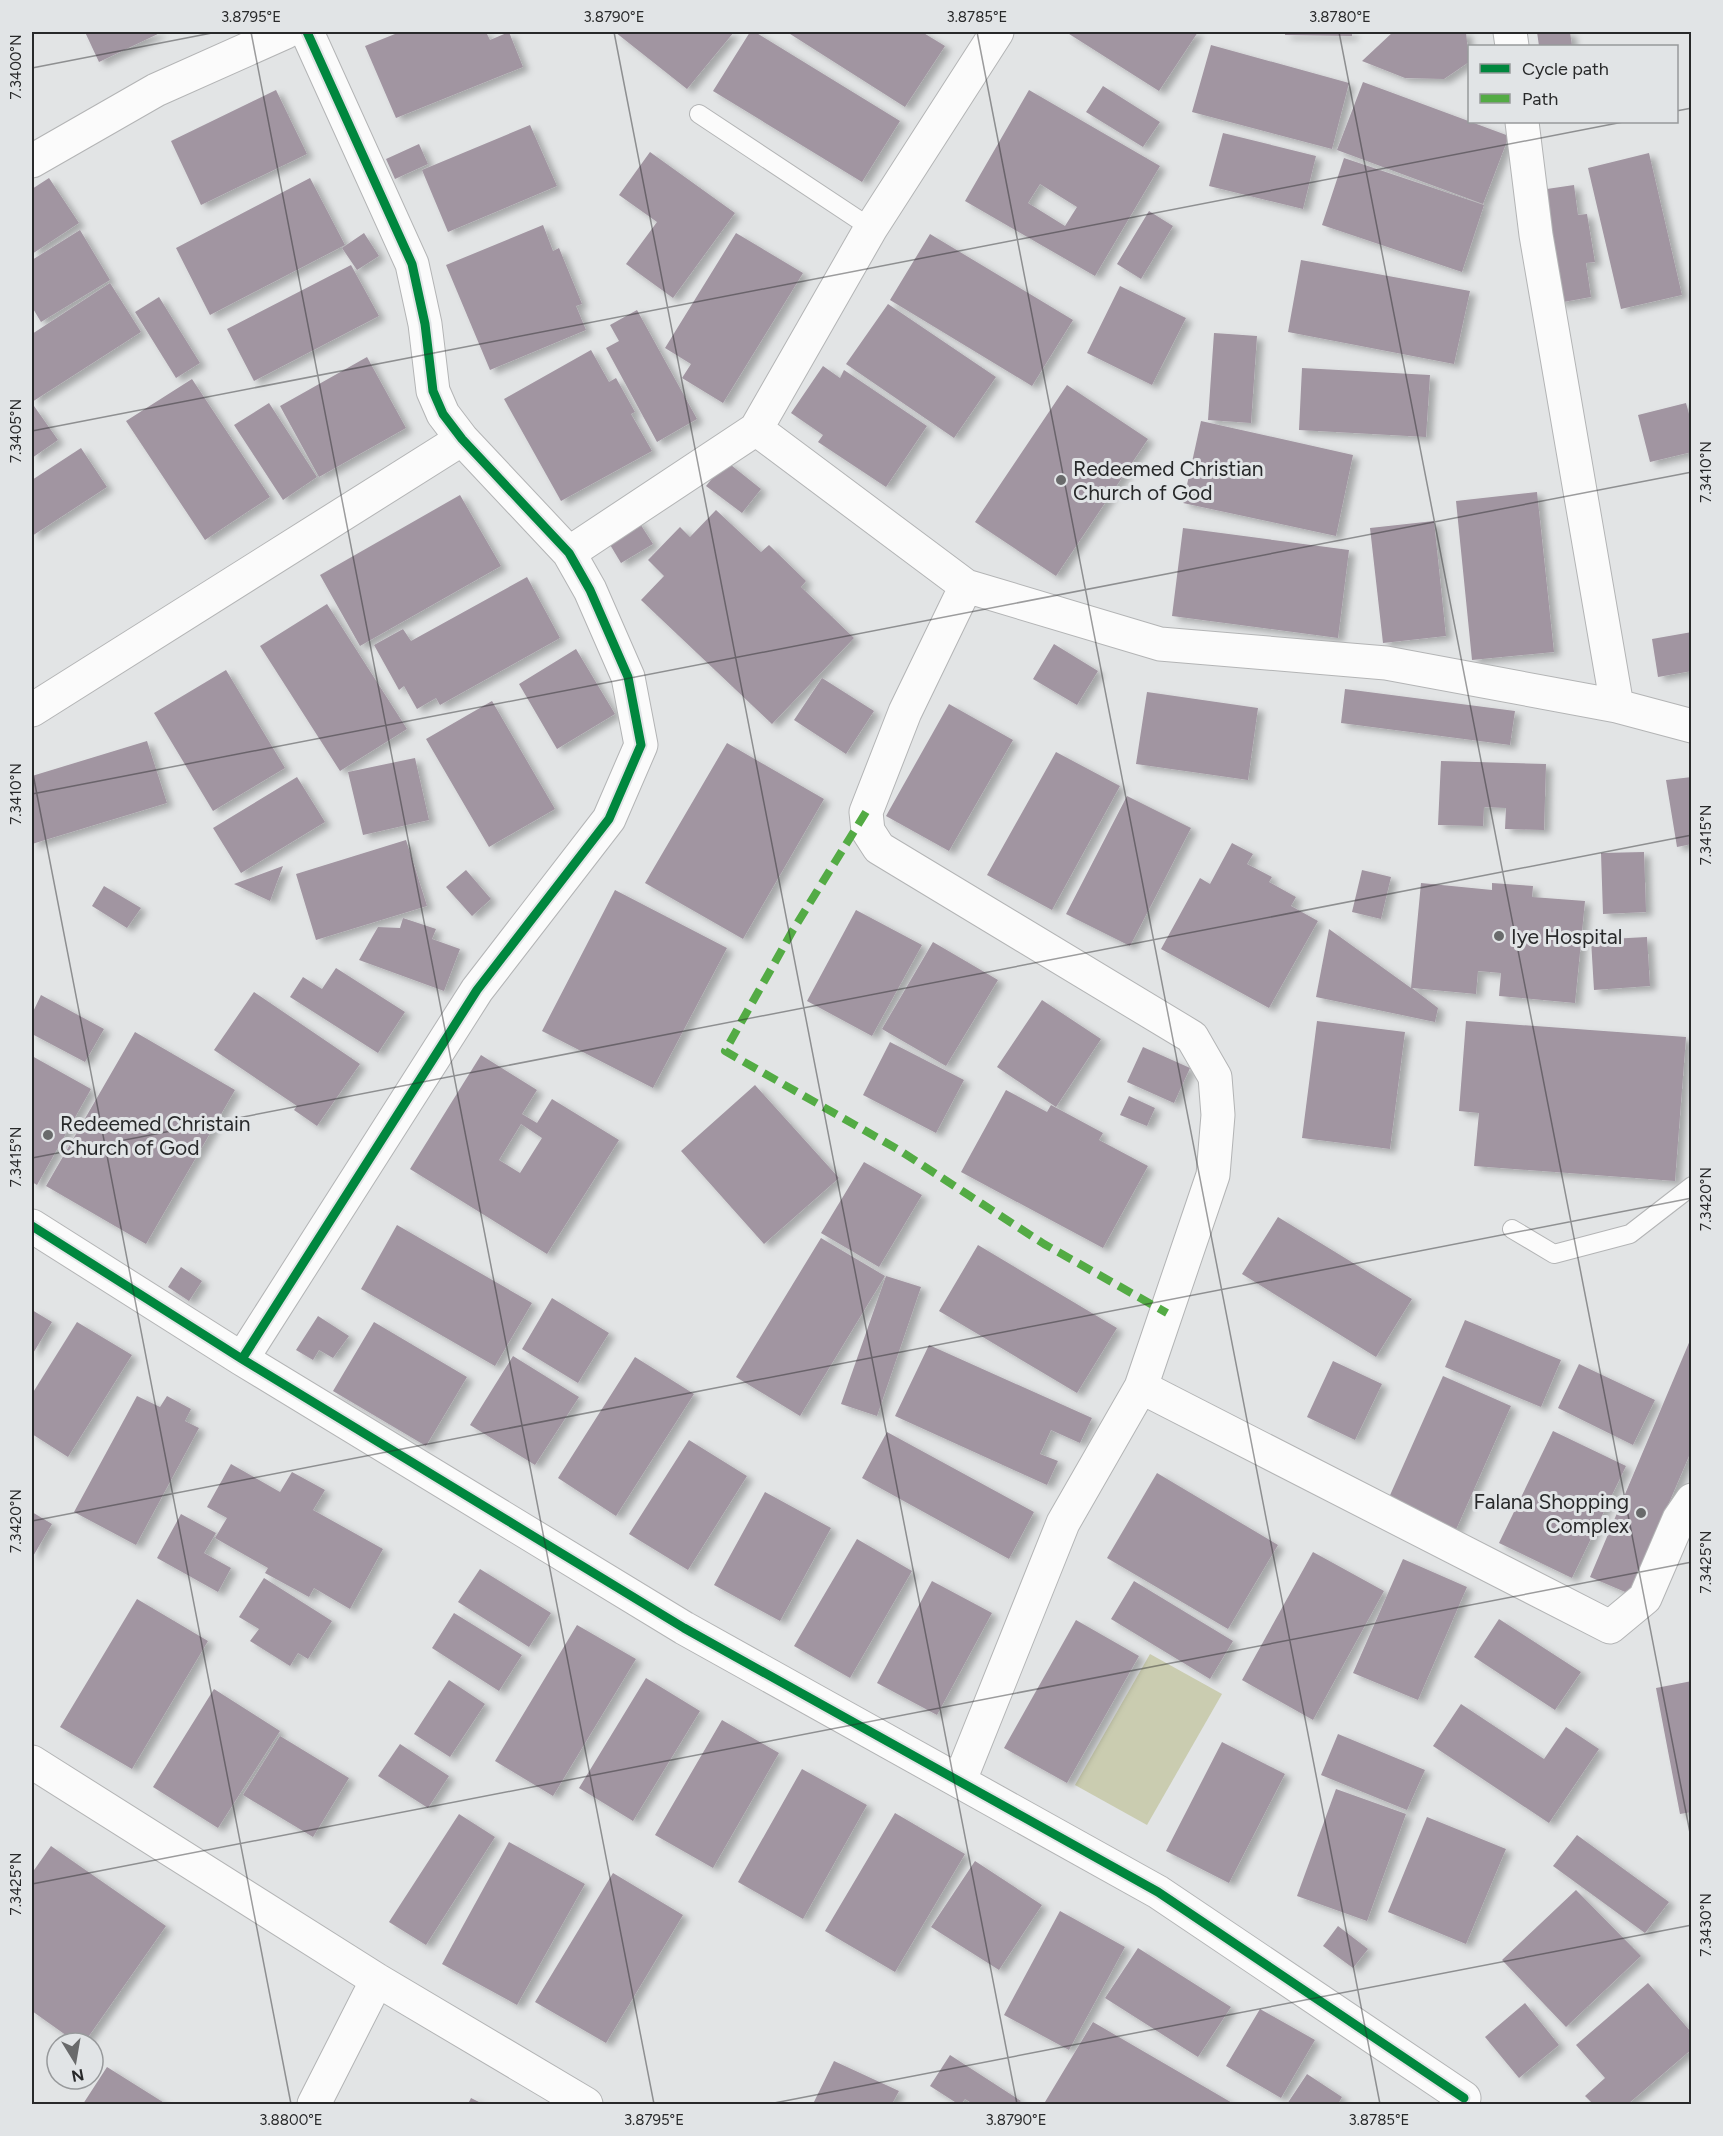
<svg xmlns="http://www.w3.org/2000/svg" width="1723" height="2136" font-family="Figtree,sans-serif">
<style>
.green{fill:#caccb0}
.building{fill:#a195a1;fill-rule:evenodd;filter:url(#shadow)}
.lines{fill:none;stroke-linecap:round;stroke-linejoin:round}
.service-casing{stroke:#b3b4b5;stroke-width:20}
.minor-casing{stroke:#b3b4b5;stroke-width:35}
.service{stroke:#fbfbfb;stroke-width:18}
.minor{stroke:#fbfbfb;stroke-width:33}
.quiet{stroke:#53ab44;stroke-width:8;stroke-dasharray:15 8;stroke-linecap:butt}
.cycleway-casing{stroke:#e1e4e6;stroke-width:13}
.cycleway{stroke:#00873e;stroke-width:9}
.ticks{fill:none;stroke:#28292a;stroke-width:1.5;stroke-opacity:0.45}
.poi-dot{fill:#696a6b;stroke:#e1e4e6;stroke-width:2}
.labels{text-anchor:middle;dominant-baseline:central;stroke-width:6;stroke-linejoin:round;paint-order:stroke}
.poi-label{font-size:21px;fill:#28292a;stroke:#e1e4e6;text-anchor:start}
.neatline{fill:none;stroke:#28292a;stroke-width:2}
.ticks-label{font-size:15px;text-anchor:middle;fill:#28292a}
</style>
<defs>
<filter id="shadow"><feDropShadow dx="6" dy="4" stdDeviation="3" flood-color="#0004"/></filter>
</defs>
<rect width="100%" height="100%" fill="#e2e4e5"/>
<path class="green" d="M1150,1654l72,40 -75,131 -72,-40z"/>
<path class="building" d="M85,32h77l-63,30z
M400,32h86l4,8 19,-8 14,35 -127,51 -31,-72z
M615,32h119l-47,57z
M750,32h5l145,89 -38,61 -149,-91z
M787,32h135l23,14 -40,61z
M1066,32h132l-39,59z
M1285,32h67v4l-67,-1z
M1393,32h73l3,30 -25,17 -39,-1 -43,-17z
M1537,32h33l2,14h-33z
M1211,45l138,38 -17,66 -140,-37z
M1363,82l146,54 -26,68 -146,-54z
M1103,86l57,36 -17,25 -57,-35z
M276,90l31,64 -106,51 -30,-64z
M1029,90l131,76 -65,110 -130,-75zM1040,184l37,23 -12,19 -37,-23z
M530,125l27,61 -109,46 -26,-62z
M1223,133l93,23 -13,53 -94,-23z
M419,144l9,20 -33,15 -9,-20z
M650,152l85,61 -62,85 -47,-34 31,-42 -38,-27z
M1649,153l33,142 -61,14 -33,-141z
M1344,158l140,47 -22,67 -140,-47z
M49,178l30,45 -47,31v-65z
M310,178l35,67 -135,70 -34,-67z
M1574,185l4,30 9,-1 8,48 -9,1 5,34 -33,6 -18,-113z
M1149,211l24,15 -32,53 -24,-15z
M543,225l10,26 6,-3 23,56 -6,2 10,24 -96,40 -44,-105z
M80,230l30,50 -69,42 -9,-15v-47z
M364,233l15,23 -22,14 -15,-22z
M736,233l67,40 -80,130 -41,-25 9,-14 -26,-16z
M930,234l143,86 -41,66 -142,-86z
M1301,260l169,31 -16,73 -166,-32z
M351,265l28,51 -125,65 -27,-52z
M110,283l31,49 -109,70v-68z
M1120,286l66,32 -34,67 -65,-32z
M159,297l41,66 -24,15 -41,-66z
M888,304l108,73 -42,61 -108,-74z
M637,310l60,109 -40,23 -51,-94 13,-7 -9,-16z
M1214,333l43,3 -6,87 -43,-3z
M591,350l18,32 7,-4 19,34 -4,2 21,37 -91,50 -57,-102z
M367,357l39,71 -87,49 -39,-71z
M823,366l17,12 4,-8 83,56 -41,61 -68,-45 5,-7 -32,-22z
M1302,368l128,7 -4,62 -127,-7z
M192,379l78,118 -65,43 -79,-119z
M1067,385l81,54 -92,137 -81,-54z
M269,403l48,74 -34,23 -49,-75z
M1686,403l6,22v27l-42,10 -12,-47z
M34,406l24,34 -26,18v-50z
M1201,421l152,34 -17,81 -153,-33z
M81,448l26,39 -75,49v-56z
M726,461l35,28 -19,24 -36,-27z
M1537,492l17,160 -82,8 -16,-159z
M460,495l41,71 -141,80 -40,-71z
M716,510l45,42 8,-7 37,36 -5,6 53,51 -82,86 -131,-124 23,-24 -16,-16 32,-33 10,10z
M637,519l16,25 -32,19 -15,-25z
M1434,521l12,115 -63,7 -13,-115z
M1183,528l166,22 -11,88 -166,-22z
M527,577l33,61 -120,67 -4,-7 -19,11 -13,-23 -5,4 -25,-45 29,-16 8,12z
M327,604l80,125 -67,42 -80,-125z
M1692,632v39l-34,6 -6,-38z
M1054,644l44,27 -21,34 -44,-26z
M576,649l39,65 -58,35 -38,-65z
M226,670l59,98 -72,43 -59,-98z
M822,678l52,33 -28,43 -52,-34z
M1345,689l170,22 -5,34 -169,-22z
M1147,692l111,16 -10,72 -112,-16z
M492,701l63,108 -66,38 -63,-108z
M949,704l64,36 -64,111 -63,-35z
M147,741l20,62 -135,41v-68z
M727,743l97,56 -81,140 -98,-56z
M1056,752l64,34 -68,124 -65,-35z
M415,758l14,62 -66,15 -15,-63z
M1441,761l105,3 -2,66 -39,-1 1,-21 -22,-1 -1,19 -45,-1z
M297,777l28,45 -84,51 -28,-45z
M1692,777v67l-15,3 -11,-67z
M1127,796l64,32 -61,118 -64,-32z
M406,840l21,66 -111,34 -20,-66z
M1232,843l21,11 -6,10 25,13 -3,5 27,15 -5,9 27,15 -49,87 -108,-59 39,-71 10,6z
M1644,852l2,60 -43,2 -2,-61z
M283,866l-13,35 -36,-17z
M466,870l25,29 -19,17 -26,-29z
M1362,870l29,7 -10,42 -29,-7z
M1421,883l71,7v-7l41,3 -1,11 53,4 -10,102 -76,-7 2,-23 -23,-2 -2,23 -64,-6 26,20 -3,14 -119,-25 13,-68 82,59z
M104,886l37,22 -14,20 -35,-22z
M615,890l112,58 -74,140 -111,-57z
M856,910l66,35 -50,91 -65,-35z
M403,918l33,11 -4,10 28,10 -16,42 -85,-31 19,-33 22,1z
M1647,937l3,49 -56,4 -3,-50z
M933,942l65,38 -52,86 -64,-37z
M336,968l69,44 -27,41 -88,-56 13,-20 19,12z
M254,992l106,72 -43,62 -23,-16 3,-4 -83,-56z
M41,995l63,34 -19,33 -53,-28v-20z
M1042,1000l59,39 -45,68 -59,-40z
M1317,1021l88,11 -15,117 -88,-11z
M1466,1021l220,16 -11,144 -201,-15 5,-53 -20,-2z
M135,1032l100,58 -89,154 -100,-58z
M890,1042l74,38 -28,53 -73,-38z
M1143,1047l47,21 -16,35 -47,-21z
M481,1055l56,35 -15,24 15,9 15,-24 67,41 -72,114 -137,-85zM521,1124l21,14 -22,35 -21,-13z
M32,1056l59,33 -54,96 -5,-3z
M755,1085l84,93 -75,66 -83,-93z
M1006,1090l41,22 4,-7 52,28 -4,7 49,26 -45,82 -142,-76z
M1129,1096l26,12 -8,18 -27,-11z
M864,1162l58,33 -43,72 -58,-34z
M1278,1217l134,82 -36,58 -134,-83z
M397,1225l135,78 -37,63 -134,-77z
M821,1238l64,38 -85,140 -64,-39z
M978,1245l139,83 -40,65 -138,-82z
M181,1267l21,14 -13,20 -21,-14z
M886,1276l35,11 -44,129 -36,-12z
M552,1298l57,35 -31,50 -56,-34z
M32,1310l20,12 -20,33z
M318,1316l31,20 -16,22 -14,-8 -6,10 -17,-10z
M1465,1320l96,40 -20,47 -96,-40z
M77,1322l55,33 -64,102 -36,-23v-40z
M374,1322l93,55 -41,69 -93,-55z
M1691,1338l1,111 -62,145 -40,-17z
M929,1345l163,73 -12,25 -29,-13 -11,24 18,7 -11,24 -152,-69z
M513,1356l66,41 -44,68 -65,-40z
M635,1357l59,37 -78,122 -58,-38z
M1333,1361l49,23 -27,56 -48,-23z
M1579,1364l76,36 -22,45 -75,-37z
M1443,1376l68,30 -56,126 -68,-30z
M137,1396l23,11 7,-11 24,13 -6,12 14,7 -63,117 -62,-33z
M1553,1431l73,35 -54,112 -73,-35z
M887,1432l147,80 -25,47 -147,-81z
M689,1440l58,36 -59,94 -59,-36z
M231,1464l49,28 12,-20 33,18 -12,20 70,39 -33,60 -36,-21 -5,9 -44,-24 3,-5 -53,-30 12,-20 -20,-11z
M1157,1473l121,72 -50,84 -121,-71z
M765,1492l66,36 -51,93 -66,-36z
M32,1512l20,12 -20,34z
M181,1514l35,19 -12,20 27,15 -13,24 -61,-34z
M857,1539l55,32 -62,107 -56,-32z
M1313,1552l71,39 -71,129 -71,-40z
M1403,1559l64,28 -49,113 -65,-27z
M480,1569l71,44 -22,34 -71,-45z
M264,1578l68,43 -24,38 -10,-6 -8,13 -40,-25 9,-12 -20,-12z
M932,1581l60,32 -55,102 -60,-32z
M1134,1581l99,60 -23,38 -99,-60z
M137,1599l71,42 -76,128 -72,-42z
M454,1613l68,42 -23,36 -67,-43z
M1499,1619l82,53 -26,38 -81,-53z
M1076,1620l63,36 -72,127 -63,-35z
M577,1625l59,34 -83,137 -58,-35z
M646,1678l54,33 -67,110 -54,-33z
M449,1680l36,24 -35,53 -36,-23z
M1692,1681v131l-12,2 -24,-126z
M214,1689l66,42 -62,97 -65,-41z
M1461,1704l83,55 22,-32 33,22 -50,74 -116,-77z
M722,1720l57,33 -66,115 -58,-33z
M1338,1734l87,36 -18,40 -86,-35z
M280,1736l69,42 -36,59 -70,-42z
M1222,1742l63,32 -56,109 -63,-32z
M400,1744l49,32 -21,32 -50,-32z
M802,1769l65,36 -64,114 -65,-37z
M1336,1789l70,25 -39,107 -70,-25z
M895,1813l70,41 -70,118 -70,-41z
M459,1814l36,23 -69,108 -37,-23z
M1427,1817l79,32 -40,95 -78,-32z
M1577,1835l92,67 -24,31 -92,-67z
M509,1842l76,42 -68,121 -75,-41z
M51,1846l115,80 -82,117h-7l-45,-32v-138z
M975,1861l67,44 -43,65 -68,-43z
M613,1873l70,42 -77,128 -71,-41z
M1576,1890l65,66 -75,71 -64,-67z
M1060,1911l65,36 -56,103 -65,-35z
M1338,1926l30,23 -15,19 -30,-22z
M1138,1948l93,59 -33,50 -93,-59z
M1648,1983l44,50v16l-64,55h-35l-8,-8 20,-18 -29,-33z
M1525,2003l34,42 -40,33 -34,-41z
M1260,2009l55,31 -34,58 -55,-32z
M1093,2022l141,82h-186l-3,-2z
M950,2055l71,46 -3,3h-45l-8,-5 -4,5h-3l-28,-18z
M834,2061l65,30 -7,13h-79z
M107,2067l59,37h-83z
M1307,2074l35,23 -4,7h-51z
M471,2098l12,6h-15z"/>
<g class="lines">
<g class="service-casing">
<path id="service" d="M699,114l172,114
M1512,1229l42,25 76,-20 62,-48"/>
</g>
<g class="minor-casing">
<path id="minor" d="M1510,32l2,14
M1522,122l14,113 81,471
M32,161l124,-71 130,-58
M756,429l115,-201 126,-196
M569,553l187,-124 210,157 194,58 226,19 231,43 75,20
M32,710l430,-271
M32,1226l210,133 442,269 474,264 306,206
M242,1359l235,-369 132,-171 32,-74 -13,-68 -38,-87 -21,-37 -107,-114 -19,-25 -10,-23 -8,-67 -13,-60 -105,-232
M1141,1387l469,240 35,-29 34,-79 13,-19
M32,1762l345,218 209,124
M960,1780l103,-257 78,-136 72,-212 5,-60 -3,-38 -23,-40 -313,-189 -11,-17 -2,-19 39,-100 61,-126
M314,2104l63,-124"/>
</g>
<use href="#service" class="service"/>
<use href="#minor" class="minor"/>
<path class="quiet" d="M866,812l-73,118 -68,121 174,99 145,94 123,69"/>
<g class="cycleway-casing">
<path id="cycleway" d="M32,1226l210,133 442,269 474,264 306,206
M242,1359l235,-369 132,-171 32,-74 -13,-68 -38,-87 -21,-37 -107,-114 -19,-25 -10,-23 -8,-67 -13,-60 -105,-232"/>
</g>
<use href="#cycleway" class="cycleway"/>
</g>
<path class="ticks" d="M251,32l403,2072M614,32l403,2072M977,32l403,2072M1339,32l353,1811M32,68l185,-36M1676,111l16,-3M32,431l1591,-309M32,769l259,1335M32,794l1660,-322M32,1158l1660,-323M32,1521l1660,-323M32,1884l1660,-322M769,2104l923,-179"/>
<g class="poi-dot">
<circle cx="1061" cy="480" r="6"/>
<circle cx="1499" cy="936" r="6"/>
<circle cx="48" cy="1135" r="6"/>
<circle cx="1641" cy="1513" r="6"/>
</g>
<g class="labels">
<g class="poi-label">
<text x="1073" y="468">Redeemed Christian<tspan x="1073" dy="24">Church of God</tspan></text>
<text x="1511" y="936">Iye Hospital</text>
<text x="60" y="1123">Redeemed Christain<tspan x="60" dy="24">Church of God</tspan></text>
<text x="1629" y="1501" text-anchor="end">Falana Shopping<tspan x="1629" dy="24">Complex</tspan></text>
</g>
</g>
<rect width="1723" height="2136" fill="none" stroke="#e1e4e6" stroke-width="66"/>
<rect x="1468" y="45" width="210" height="78" fill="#e1e4e6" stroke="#97999b" stroke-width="1.5"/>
<rect x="1480" y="64" width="30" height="9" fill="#00873e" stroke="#97999b" stroke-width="1.5"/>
<text x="1522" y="75" font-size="18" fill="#28292a">Cycle path</text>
<rect x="1480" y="94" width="30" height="9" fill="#53ab44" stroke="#97999b" stroke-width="1.5"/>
<text x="1522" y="105" font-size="18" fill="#28292a">Path</text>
<g transform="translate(75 2061) rotate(169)"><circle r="28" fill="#e1e4e6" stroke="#97999b" stroke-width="1.5"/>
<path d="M0-4.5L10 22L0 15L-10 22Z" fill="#696a6b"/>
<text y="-9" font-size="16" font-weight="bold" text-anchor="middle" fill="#28292a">N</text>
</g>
<rect x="33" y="33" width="1657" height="2070" class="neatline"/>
<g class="ticks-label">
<text x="251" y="22">3.8795°E</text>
<text x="614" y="22">3.8790°E</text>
<text x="977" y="22">3.8785°E</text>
<text x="1340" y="22">3.8780°E</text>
<text transform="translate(16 67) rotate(-90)" y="5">7.3400°N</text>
<text transform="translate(16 431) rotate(-90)" y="5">7.3405°N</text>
<text transform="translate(1706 472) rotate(-90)" y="5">7.3410°N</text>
<text transform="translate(16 794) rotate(-90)" y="5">7.3410°N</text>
<text transform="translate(1706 835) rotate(-90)" y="5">7.3415°N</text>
<text transform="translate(16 1157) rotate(-90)" y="5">7.3415°N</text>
<text transform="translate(1706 1199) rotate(-90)" y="5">7.3420°N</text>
<text transform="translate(16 1521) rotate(-90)" y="5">7.3420°N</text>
<text transform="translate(1706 1562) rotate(-90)" y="5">7.3425°N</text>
<text transform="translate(16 1884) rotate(-90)" y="5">7.3425°N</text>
<text transform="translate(1706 1925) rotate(-90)" y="5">7.3430°N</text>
<text x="291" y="2125">3.8800°E</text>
<text x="654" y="2125">3.8795°E</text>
<text x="1016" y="2125">3.8790°E</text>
<text x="1379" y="2125">3.8785°E</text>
</g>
</svg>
